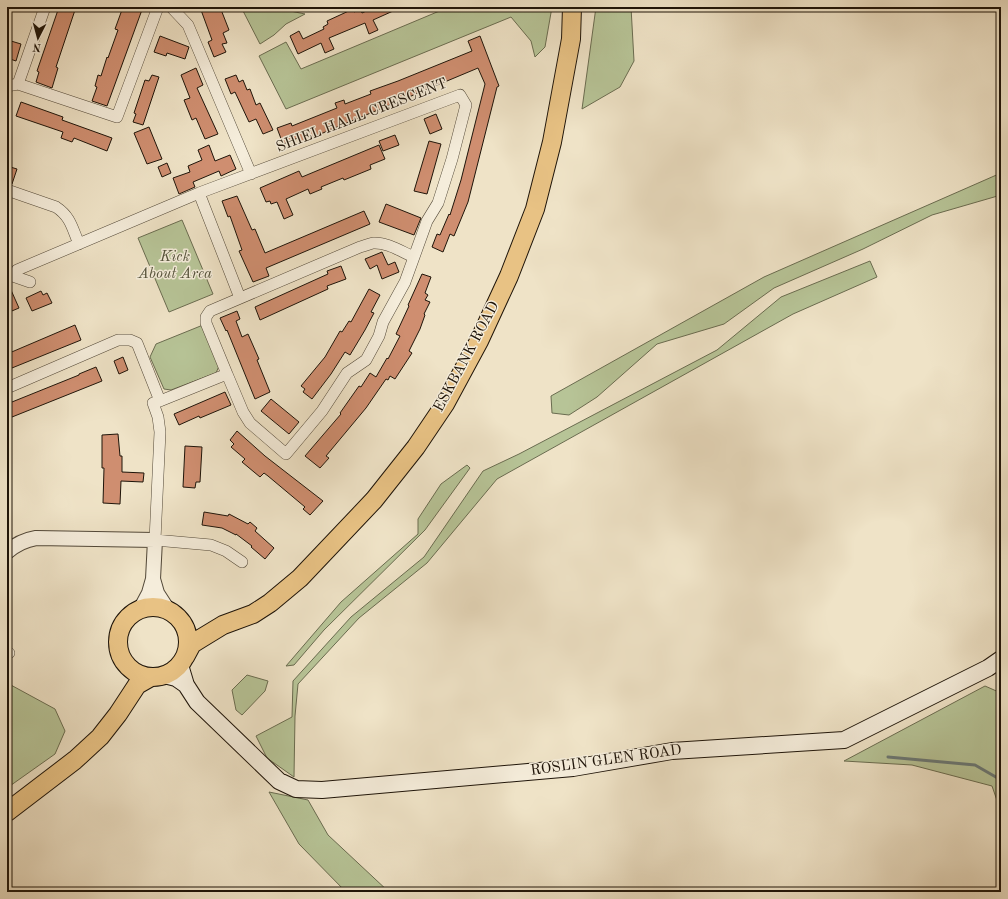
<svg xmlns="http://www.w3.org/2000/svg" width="1008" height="899" font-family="'Old Standard TT',serif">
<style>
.green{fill:#b7c497;stroke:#6a6c50}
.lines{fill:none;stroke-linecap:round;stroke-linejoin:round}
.stream{stroke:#6b7976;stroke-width:3}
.building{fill:#cf8e70;stroke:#1e1409}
.minor-casing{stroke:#524838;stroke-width:12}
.tertiary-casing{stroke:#524838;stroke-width:16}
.secondary-casing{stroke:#1e1409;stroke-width:18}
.primary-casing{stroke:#1e1409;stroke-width:20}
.minor{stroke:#f5eddb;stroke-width:11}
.tertiary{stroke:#f5eddb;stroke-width:14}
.secondary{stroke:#f5eddb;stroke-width:16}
.primary{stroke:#e8c284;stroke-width:18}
.labels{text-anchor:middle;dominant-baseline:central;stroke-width:3;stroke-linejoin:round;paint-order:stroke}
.street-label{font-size:15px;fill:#1e1409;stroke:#f5eddb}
.park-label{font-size:15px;font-style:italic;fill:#54523b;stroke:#f5eddb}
</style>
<rect width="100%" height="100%" fill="#efe3c7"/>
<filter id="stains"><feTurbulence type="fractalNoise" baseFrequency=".005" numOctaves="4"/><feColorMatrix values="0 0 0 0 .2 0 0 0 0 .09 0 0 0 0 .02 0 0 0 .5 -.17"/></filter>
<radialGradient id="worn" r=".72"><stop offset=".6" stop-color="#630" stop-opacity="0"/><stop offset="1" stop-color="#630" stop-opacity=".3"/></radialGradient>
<path class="green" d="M241,7h30l34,7 -19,10 -12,11 -14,9z
M449,7h103l-7,40 -10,10 -4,-16 -20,-24 -225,92 -27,-53 27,-14 15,27z
M596,7h35l3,54 -14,26 -38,22z
M1001,173v22l-69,20 -69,34 -89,39 -50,36 -67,20 -60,53 -28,18 -17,-2 -1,-17 213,-119z
M182,220l31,74 -44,18 -31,-74z
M870,261l7,16 -84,37 -296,165 -70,84 -68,55 -61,66 -3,32 -1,61 -27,-19 -11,-22 36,-19 1,-36 58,-64 73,-60 59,-86 36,-17 198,-104 64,-53z
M203,325l16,41 -3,7 -45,17 -7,-1 -14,-32 6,-13z
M467,465l3,3 -45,62 -101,100 -30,35 -8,1 55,-64 77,-68v-15l23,-35z
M247,675l21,6 -3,10 -23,24 -6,-5 -4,-20z
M9,684l46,25 10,22 -10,23 -48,34v-100z
M985,686l16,7v119l-9,-26 -80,-21 -68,-4z
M269,792l39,8 20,35 61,57h-43l-47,-48z"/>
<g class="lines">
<path class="stream" d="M888,757l87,8 26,15"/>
</g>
<path class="building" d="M59,7h17l-20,60 2,1 -6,20 -16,-6 3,-10 -2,-1z
M123,7h20l-36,99 -15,-5 5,-14 -2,-1 3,-11 3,1 6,-19 1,1 10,-28 -3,-1z
M208,7h12l9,23 -6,3 4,10 -5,1 4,8 -12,5 -6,-15 4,-2 -11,-30z
M375,7h27l-29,13 5,10 -9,4 -4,-11 -36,15 5,11 -9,4 -4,-10 -23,11 -8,-18 9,-5 4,8 21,-10 -1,-2 5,-3 -1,-3 26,-12 1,3 6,-3 2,4z
M160,36l29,11 -4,12 -18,-6 -1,3 -12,-4z
M480,36l19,50 -2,1 -29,115 -14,34 -4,-2 -7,18 -11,-5 5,-13 3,1 9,-21 1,1 11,-35 24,-96 -7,-16 -179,75 -1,-5 -15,6 -6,-16 14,-5 1,3 45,-18 -2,-5 9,-3 1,4 26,-10 -1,-3 28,-10 74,-30 -4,-10z
M11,41l10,3 -5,17 -9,-3v-11l2,1z
M196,68l7,17 -6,3 21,46 -13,5 -9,-21 -4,2 -8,-20 6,-2 -9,-23z
M152,75l7,2 -16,48 -10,-3 3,-8 -2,-1 11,-33 4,1z
M236,75l3,7 4,-2 4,10 3,-1 6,16 4,-2 13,27 -10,4 -7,-15 -7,3 -14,-30 -4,2 -6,-15z
M21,102l42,15 -1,3 50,18 -5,13 -33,-13 -2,4 -11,-4 2,-6 -47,-16z
M436,114l6,15 -12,5 -6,-15z
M149,127l13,32 -15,5 -13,-31z
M395,135l4,10 -16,6 -4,-10z
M429,141l12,3 -14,50 -13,-3z
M209,145l6,16 15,-6 6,14 -15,7 -2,-5 -26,11 2,5 -16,7 -6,-16 17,-6 -2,-6 14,-6 -4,-10z
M379,145l6,14 -15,6 1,4 -27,11 -1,-2 -22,9 1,2 -12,5 -2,-5 -22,10 7,16 -9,4 -7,-17 -6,2 -1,-3 -4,1 -6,-14 39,-17 3,6z
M167,163l4,10 -9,4 -4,-10z
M7,166l10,3 -5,15 -5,-1z
M237,196l15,34 3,-1 10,24 99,-42 6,13 -104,44 3,8 -16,6 -14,-31 3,-1 -12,-34 -2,1 -6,-16z
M386,204l35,14 -7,17 -35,-13z
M382,252l6,13 7,-3 4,10 -17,7 -5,-14 -7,4 -5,-10z
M341,266l5,13 -19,7 1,3 -68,31 -5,-13 73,-33 -1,-3z
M422,274l9,3 -6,16 3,2 -3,5 5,2 -6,12 1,1 -5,14 -11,22 3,2 -17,26 -5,-3 -2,4 -2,-1 -20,29 -40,48 3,2 -9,10 -15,-12 36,-42 -1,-1 19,-27 2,1 9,-14 6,4 11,-19 1,1 12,-23 -4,-2 13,-28 -1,-1z
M7,281l12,27 -12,5z
M369,289l11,6 -9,17 3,1 -9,17 -15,25 -5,-3 -14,22 -19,25 -9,-7 2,-3 -4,-3 24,-29 15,-26 2,1 7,-11 2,1z
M41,291l2,4 4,-2 5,10 -20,8 -6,-13z
M237,311l3,8 -4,2 6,16 6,-3 11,25 -2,1 13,32 -15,7 -28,-69 -1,1 -6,-13z
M75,325l6,15 -74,30v-16z
M123,357l5,13 -9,4 -5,-13z
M96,367l6,14 -95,38v-15l72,-29v-1z
M225,392l6,13 -31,13 -1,-2 -20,9 -5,-11z
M271,399l28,23 -10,12 -28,-23z
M237,431l28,25 58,45 -13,14 -7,-6 2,-2 -37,-31 -4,-3 -4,4 -18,-15 3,-3 -14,-12 3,-3 -4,-4z
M118,434l2,22h2v16l22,1 -1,9 -22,-1 -1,23 -17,-1 1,-35h-2v-33z
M185,446l17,1 -2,35h-4l-1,6 -12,-1z
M204,512l24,4 1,-2 19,10 2,-2 7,6 -2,3 19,17 -9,11 -14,-12 1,-1 -16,-12v1l-14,-7 -20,-3z"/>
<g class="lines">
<g class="minor-casing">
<path id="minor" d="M171,7l17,18 63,149
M18,84l27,-77
M7,86l11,-2 99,33 41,-110
M7,190l49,17c15,10 16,21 23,37
M199,193l41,105
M17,270l182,-77 261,-98 6,10 -14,54 -14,44 -11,18 -22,61 -22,40 -4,14 -13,24 -19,13 -25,38 -36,43 -36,-31 -7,-11 -16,-38
M7,274l23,8
M7,388l111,-48h12l7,3 23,58 67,-27 -21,-51v-6l4,-6 150,-64c4,-1 9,-3 13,-4 14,-1 29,9 41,14
M160,401l-7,2 5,14 2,15 -5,108 56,5 15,6 16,11
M7,652l2,1"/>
</g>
<g class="tertiary-casing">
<path id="tertiary" d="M7,552c9,-8 17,-12 29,-14l119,2 -2,39 -4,14 -8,15
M153,579l4,14 11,17"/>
</g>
<g class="secondary-casing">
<path id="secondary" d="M180,665l6,20 11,17 82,79 17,8 26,1 251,-22 99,-17 172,-11 144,-72 13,-9
M164,675l12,3 10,7"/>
</g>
<g class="primary-casing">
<path id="primary" d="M118 642a35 35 0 1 1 70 0a35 35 0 1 1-70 0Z
M185,657l7,-13 8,-5 23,-14 30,-11 17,-11 30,-25 74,-78 42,-53 29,-43 34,-63 30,-65 26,-67 17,-67 19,-103 1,-32
M7,812l68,-52 25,-23 18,-23 19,-29 14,-8"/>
</g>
<use href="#minor" class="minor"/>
<use href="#tertiary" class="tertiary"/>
<use href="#secondary" class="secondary"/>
<use href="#primary" class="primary"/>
</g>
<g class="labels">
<g class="street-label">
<text transform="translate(362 116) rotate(-21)">SHIEL HALL CRESCENT</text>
<text transform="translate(467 357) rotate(-62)">ESKBANK ROAD</text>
<text transform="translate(606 761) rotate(-8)">ROSLIN GLEN ROAD</text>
</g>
<g class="park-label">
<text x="175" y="257">Kick<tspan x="175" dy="17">About Area</tspan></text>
</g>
</g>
<rect width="1008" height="899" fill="none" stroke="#efe3c7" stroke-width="24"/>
<rect x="8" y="8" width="992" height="883" fill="none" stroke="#1e1409" stroke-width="2"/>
<rect x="12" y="12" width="984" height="875" fill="none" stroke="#1e1409"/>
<g transform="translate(38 38) rotate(186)" stroke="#f5eddb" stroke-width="3" paint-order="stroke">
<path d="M0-3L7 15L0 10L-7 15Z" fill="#1e1409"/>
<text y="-6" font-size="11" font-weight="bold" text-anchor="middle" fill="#1e1409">N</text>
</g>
<rect width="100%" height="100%" filter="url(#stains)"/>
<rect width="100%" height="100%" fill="url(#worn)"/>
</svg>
